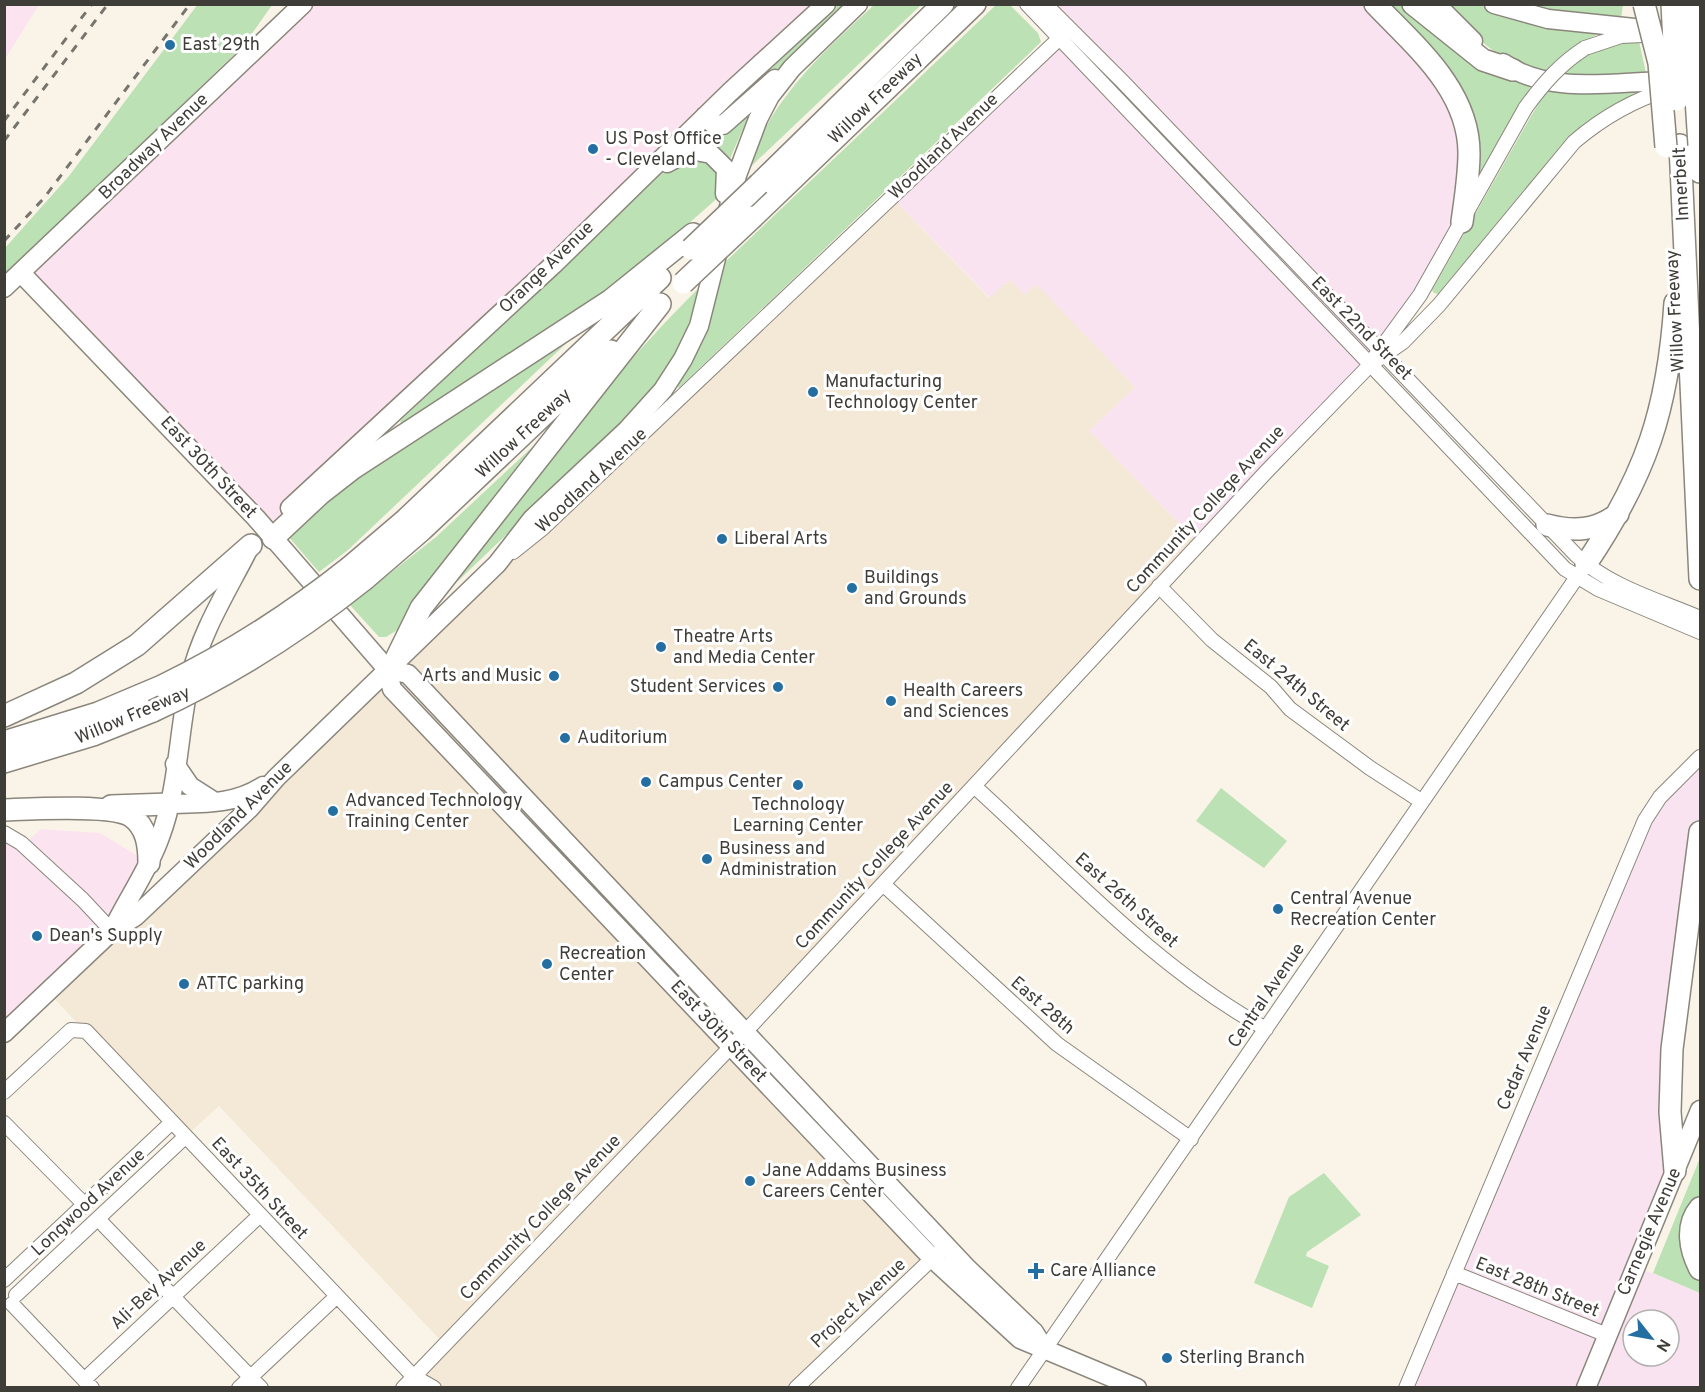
<svg xmlns="http://www.w3.org/2000/svg" width="1705" height="1392" font-family="Overpass,sans-serif">
<style>
.commercial{fill:#fae3f0;fill-rule:evenodd}
.industrial{fill:#fbe3ef}
.built{fill:#f4e9d7}
.green{fill:#bbe1b4}
.lines{fill:none;stroke-linecap:round;stroke-linejoin:round}
.minor-casing{stroke:#8b867c;stroke-width:16}
.major-casing{stroke:#8b867c;stroke-width:21}
.highway-casing{stroke:#8b867c;stroke-width:24}
.minor{stroke:#fff;stroke-width:14}
.major{stroke:#fff;stroke-width:18}
.highway{stroke:#fff;stroke-width:21}
.rail{stroke:#77746d;stroke-width:3;stroke-dasharray:8 8;stroke-linecap:butt}
.minor-bridge-casing{stroke:#8b867c;stroke-width:16;stroke-linecap:butt}
.highway-bridge-casing{stroke:#8b867c;stroke-width:24;stroke-linecap:butt}
.minor-bridge{stroke:#fff;stroke-width:14}
.highway-bridge{stroke:#fff;stroke-width:21}
.poi-dot{fill:#256ea1;stroke:#fff;stroke-width:2}
.labels{text-anchor:middle;dominant-baseline:central;stroke-width:6;stroke-linejoin:round;paint-order:stroke}
.poi-label{font-size:18px;fill:#3f3d38;stroke:#fff;text-anchor:start}
.street-label{font-size:18px;fill:#3f3d38;stroke:#fff}
</style>
<rect width="100%" height="100%" fill="#faf4e8"/>
<path class="commercial" d="M1045,5h330l85,106 2,111 -70,110 -194,211 -109,-112 46,-44 -99,-102 -11,10 -35,3 -99,-101 178,-169z
M1700,756v76l-8,59 -17,280 -40,95 65,27v94l-294,1 239,-568zM1633,1320h36v36h-36z"/>
<path class="industrial" d="M5,4l34,1 -34,54 -1,-54z
M303,5h523l-559,525 -246,-257z
M41,829l59,4 49,30 -24,41 -120,129v-200l18,12z"/>
<path class="built" d="M891,197l98,101 21,-18 15,15 11,-11 99,103 -46,44 109,112 -467,503 202,213 -137,128h-362l-21,-11 31,-32 -225,-238 -34,31 -137,-145z"/>
<path class="green" d="M198,4l74,1 -28,40 -239,230v-27l64,-72 96,-128 5,2 5,-7 -4,-3z
M838,5h7l-117,111 -9,2z
M874,5h47l-177,168 19,-49 4,1c27,-47 67,-83 107,-120z
M996,5h14l28,28 3,9 -362,346 -3,-3 36,-76 10,-44z
M1381,5h19l105,72 26,9 -52,96 -6,-4 -1,-43z
M1443,5h37l10,5 110,23 -23,12 8,11 37,-13 17,-2 7,32c-50,3 -108,8 -152,-22 -19,-13 -34,-30 -51,-46z
M1512,5h111l-2,14 -66,-5z
M1546,90l24,4 71,-3 1,3 -32,14 -48,36 -124,150 -4,-1 -2,-3z
M745,116l3,1 -19,44 -36,-19 10,-10 8,6 12,-1z
M695,155l23,13 3,27 -93,82 -224,149 -4,-5 258,-245 17,-13z
M701,286l-16,48 -12,24 -12,21 -32,38 -171,164 -4,-4c80,-98 156,-202 247,-291z
M575,335l-227,215 -29,22 -32,-37 28,-32z
M558,423l-159,206 -13,8h-7l-29,-32 86,-68z
M1221,788l66,53 -23,27 -68,-47z
M1700,1158v135l-47,-20z
M1324,1173l37,42 -54,37 -1,4 23,10 -17,42 -58,-25 35,-86z"/>
<g class="lines">
<g class="minor-casing">
<path id="minor" d="M1027,4l538,565 33,20 102,43
M1045,4l77,77 454,474c34,32 82,45 124,63
M1585,48l36,-12 22,-1
M1374,358l46,-63 106,-188
M513,552l30,-24 522,-495
M1159,586l53,54 59,47 19,22 80,59 51,33
M974,786c94,85 180,181 292,243
M4,833l17,10 62,57 29,31
M883,884l174,160 134,95
M4,1092l67,-62 15,1 327,345 21,12
M4,1123l80,81
M98,1219l163,169
M1454,1273l153,62
M4,1280l167,-157
M16,1295l169,-158
M12,1304l80,84
M85,1379l174,-163
M239,1388l97,-91
M403,1388l343,-357 520,-559 104,-107 33,-23 36,-37 135,-163c28,-24 59,-42 95,-53
M796,1388l142,-135
M1018,1388l568,-824
M1406,1388l239,-568 15,-23 40,-40"/>
</g>
<g class="major-casing">
<path id="major" d="M1436,4l37,37
M1494,4l54,15 115,12
M1503,63c50,34 116,17 172,18
M705,116l8,8 10,1 52,-46
M667,163l24,-13 20,4 15,15 -1,25
M21,273l235,245 131,151 5,20 541,570 87,80 117,49
M4,288l299,-284
M290,508l264,-244 176,-172 96,-88
M387,669l21,5 558,593 68,65 10,16
M175,764l15,22 25,16
M169,804c34,-1 65,1 94,-18
M112,931c15,-32 36,-60 48,-94 19,-50 18,-106 30,-158 11,-47 36,-86 58,-129
M4,1033l108,-102 24,-15 113,-107 27,-31 221,-214 35,-45 95,-89 36,-40 20,-31 16,-33 38,-151 21,-56 12,-23 22,-28 66,-64
M1586,1388l114,-278"/>
</g>
<g class="highway-casing">
<path id="highway" d="M1375,4c40,42 94,86 94,149 0,23 -4,47 -7,69
M1413,4l70,56 30,10
M1680,145l20,434
M1699,145l1,27
M759,184l184,-180
M753,217l222,-213
M1547,525c27,7 48,6 71,-11
M273,538l47,-44 32,-25 259,-169 82,-66
M1586,564c60,-89 82,-154 89,-261
M350,567l54,-46 256,-243
M365,579l57,-49 189,-179
M394,663l27,-55 239,-304
M4,716l72,-33 61,-38 114,-100
M4,742l94,-29 64,-27
M4,762l89,-27 60,-24
M111,806l58,-2
M4,810c27,-1 107,-6 127,6 16,11 18,30 18,47
M1675,1171l-5,-59 2,-63 28,-217
M1700,1208c-15,18 -10,42 0,61"/>
</g>
<use href="#minor" class="minor"/>
<use href="#major" class="major"/>
<use href="#highway" class="highway"/>
<path class="rail" d="M4,121l88,-117
M4,141l104,-137
M4,241l40,-43 146,-194"/>
<g class="minor-bridge-casing">
<path id="minor-bridge" d="M1526,107c17,-23 34,-43 59,-59"/>
</g>
<g class="highway-bridge-casing">
<path id="highway-bridge" d="M1644,4l15,59 7,84
M1672,4l5,96
M1690,4l9,141
M691,249l68,-65
M683,283l70,-66
M162,686c68,-33 129,-72 188,-119
M153,711c76,-35 146,-79 212,-132"/>
</g>
<use href="#minor-bridge" class="minor-bridge"/>
<use href="#highway-bridge" class="highway-bridge"/>
</g>
<g class="poi-dot">
<circle cx="170" cy="45" r="6"/>
<circle cx="593" cy="149" r="6"/>
<circle cx="813" cy="392" r="6"/>
<circle cx="722" cy="539" r="6"/>
<circle cx="852" cy="588" r="6"/>
<circle cx="661" cy="647" r="6"/>
<circle cx="554" cy="676" r="6"/>
<circle cx="778" cy="687" r="6"/>
<circle cx="891" cy="701" r="6"/>
<circle cx="565" cy="738" r="6"/>
<circle cx="646" cy="782" r="6"/>
<circle cx="798" cy="785" r="6"/>
<circle cx="333" cy="811" r="6"/>
<circle cx="707" cy="859" r="6"/>
<circle cx="1278" cy="909" r="6"/>
<circle cx="37" cy="936" r="6"/>
<circle cx="547" cy="964" r="6"/>
<circle cx="184" cy="984" r="6"/>
<circle cx="750" cy="1181" r="6"/>
<path d="M1033 1262h6v6h6v6h-6v6h-6v-6h-6v-6h6z"/>
<circle cx="1167" cy="1358" r="6"/>
</g>
<g class="labels">
<g class="poi-label">
<text x="182" y="45">East 29th</text>
<text x="605" y="139">US Post Office<tspan x="605" dy="21">- Cleveland</tspan></text>
<text x="825" y="382">Manufacturing<tspan x="825" dy="21">Technology Center</tspan></text>
<text x="734" y="539">Liberal Arts</text>
<text x="864" y="578">Buildings<tspan x="864" dy="21">and Grounds</tspan></text>
<text x="673" y="637">Theatre Arts<tspan x="673" dy="21">and Media Center</tspan></text>
<text x="542" y="676" text-anchor="end">Arts and Music</text>
<text x="766" y="687" text-anchor="end">Student Services</text>
<text x="903" y="691">Health Careers<tspan x="903" dy="21">and Sciences</tspan></text>
<text x="577" y="738">Auditorium</text>
<text x="658" y="782">Campus Center</text>
<text x="345" y="801">Advanced Technology<tspan x="345" dy="21">Training Center</tspan></text>
<text x="798" y="805" text-anchor="middle">Technology<tspan x="798" dy="21">Learning Center</tspan></text>
<text x="719" y="849">Business and<tspan x="719" dy="21">Administration</tspan></text>
<text x="1290" y="899">Central Avenue<tspan x="1290" dy="21">Recreation Center</tspan></text>
<text x="49" y="936">Dean's Supply</text>
<text x="559" y="954">Recreation<tspan x="559" dy="21">Center</tspan></text>
<text x="196" y="984">ATTC parking</text>
<text x="762" y="1171">Jane Addams Business<tspan x="762" dy="21">Careers Center</tspan></text>
<text x="1050" y="1271">Care Alliance</text>
<text x="1179" y="1358">Sterling Branch</text>
</g>
<g class="street-label">
<text transform="translate(876 99) rotate(-44)">Willow Freeway</text>
<text transform="translate(154 147) rotate(-44)">Broadway Avenue</text>
<text transform="translate(944 147) rotate(-44)">Woodland Avenue</text>
<text transform="translate(1682 184) rotate(-93)">Innerbelt</text>
<text transform="translate(547 268) rotate(-44)">Orange Avenue</text>
<text transform="translate(1676 311) rotate(-93)">Willow Freeway</text>
<text transform="translate(1361 329) rotate(46)">East 22nd Street</text>
<text transform="translate(524 434) rotate(-43)">Willow Freeway</text>
<text transform="translate(208 468) rotate(47)">East 30th Street</text>
<text transform="translate(592 481) rotate(-43)">Woodland Avenue</text>
<text transform="translate(1206 510) rotate(-47)">Community College Avenue</text>
<text transform="translate(1296 686) rotate(40)">East 24th Street</text>
<text transform="translate(133 716) rotate(-23)">Willow Freeway</text>
<text transform="translate(239 816) rotate(-45)">Woodland Avenue</text>
<text transform="translate(875 866) rotate(-47)">Community College Avenue</text>
<text transform="translate(1126 901) rotate(42)">East 26th Street</text>
<text transform="translate(1267 996) rotate(-56)">Central Avenue</text>
<text transform="translate(1042 1006) rotate(41)">East 28th</text>
<text transform="translate(718 1032) rotate(47)">East 30th Street</text>
<text transform="translate(1525 1058) rotate(-67)">Cedar Avenue</text>
<text transform="translate(259 1189) rotate(47)">East 35th Street</text>
<text transform="translate(89 1203) rotate(-43)">Longwood Avenue</text>
<text transform="translate(541 1218) rotate(-46)">Community College Avenue</text>
<text transform="translate(1650 1232) rotate(-67)">Carnegie Avenue</text>
<text transform="translate(159 1285) rotate(-43)">Ali-Bey Avenue</text>
<text transform="translate(1537 1288) rotate(22)">East 28th Street</text>
<text transform="translate(859 1304) rotate(-43)">Project Avenue</text>
</g>
</g>
<rect width="1705" height="1392" fill="none" stroke="#3f3d38" stroke-width="12"/>
<g transform="translate(1651 1338) rotate(121)"><circle r="28" fill="#ffffff" stroke="#b2b1af" stroke-width="1.5"/>
<path d="M0-4.5L10 22L0 15L-10 22Z" fill="#256ea1"/>
<text y="-9" font-size="16" font-weight="bold" text-anchor="middle" fill="#3f3d38">N</text>
</g>
</svg>
